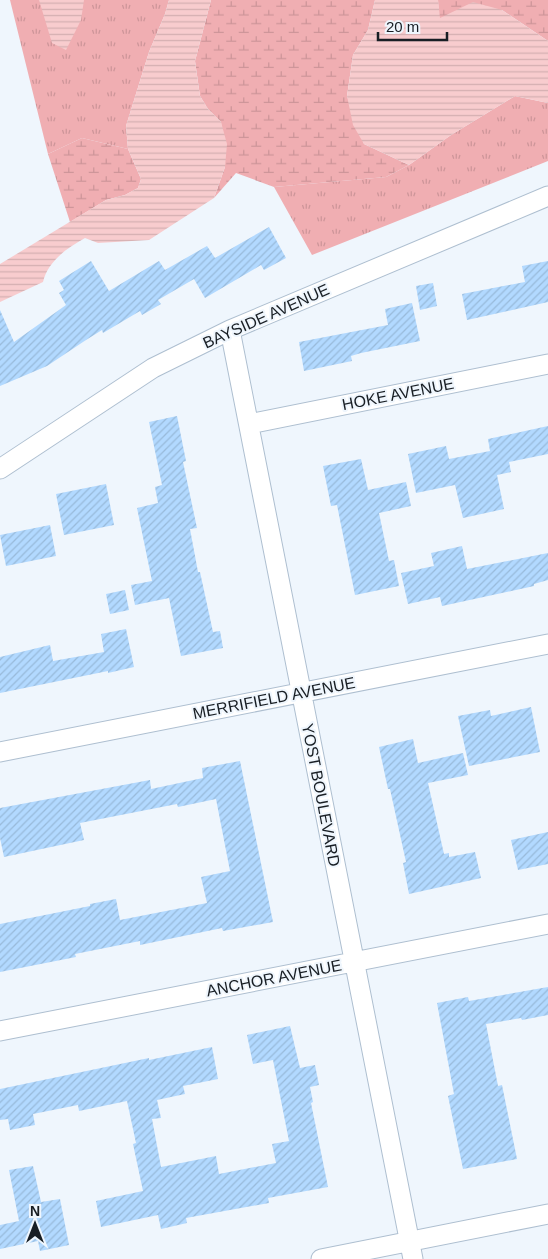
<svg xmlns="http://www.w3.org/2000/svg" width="548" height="1259" font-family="Helvetica,sans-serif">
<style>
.grass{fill:url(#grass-tufts)}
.wetland{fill:url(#wetland-marsh)}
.water{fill:url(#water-rules)}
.building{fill:url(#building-hatch)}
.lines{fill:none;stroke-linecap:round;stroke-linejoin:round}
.minor-casing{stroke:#aebfd0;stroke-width:21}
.minor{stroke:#fff;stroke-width:19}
.labels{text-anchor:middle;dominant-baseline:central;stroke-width:4;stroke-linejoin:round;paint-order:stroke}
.street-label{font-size:16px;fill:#181e24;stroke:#eff6fd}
</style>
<defs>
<pattern id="grass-tufts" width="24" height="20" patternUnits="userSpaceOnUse" patternTransform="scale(1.25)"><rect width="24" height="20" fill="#f0aeb2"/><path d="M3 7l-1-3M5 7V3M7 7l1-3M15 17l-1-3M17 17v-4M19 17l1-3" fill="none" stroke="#cd9599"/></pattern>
<pattern id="wetland-marsh" width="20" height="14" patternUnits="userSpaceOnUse" patternTransform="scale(1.25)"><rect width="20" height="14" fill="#f0aeb2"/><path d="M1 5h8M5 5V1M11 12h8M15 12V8" fill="none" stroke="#cd9599"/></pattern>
<pattern id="water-rules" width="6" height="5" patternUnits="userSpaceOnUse" patternTransform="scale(1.25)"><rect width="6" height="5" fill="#f8ccce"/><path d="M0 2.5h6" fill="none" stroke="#d4afb1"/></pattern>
<pattern id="building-hatch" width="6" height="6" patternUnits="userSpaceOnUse" patternTransform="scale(1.25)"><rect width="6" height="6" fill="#b2d9ff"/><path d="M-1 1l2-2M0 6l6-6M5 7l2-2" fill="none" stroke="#98bada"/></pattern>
</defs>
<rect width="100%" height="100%" fill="#eff6fd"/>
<path class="grass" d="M10,0h159l-4,14 -16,38 -23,74 2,23 -46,-11 -34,16z
M515,96l33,7v58l-236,94 -38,-68 112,-10 23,-12 42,-30z"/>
<path class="wetland" d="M211,0h164l-7,30 -15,25 -6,41 17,48 45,21 -23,12 -112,10 -38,-14 -22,25 11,-31 -4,-45 -13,-13 -8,-13 -5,-35z
M438,0h110v41l-46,-31 -63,9z
M82,138l46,11 13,30 -3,9 -13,7 -19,5 -36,22 -22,-68z"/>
<path class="water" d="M39,0h45l-3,20 -15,30 -14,-7z
M169,0h42l-16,61 5,35 8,13 13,13 6,22 -2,23 -11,31 -65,42 -51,3 -13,-5c-18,10 -37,23 -42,44l-43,20v-38l106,-64 19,-5 13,-7 3,-9 -13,-30 -2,-23 23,-74 16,-38z
M375,0h63l2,18 33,-16 29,8 46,31v62l-33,-7 -64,39 -42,30 -45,-21 -11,-19 -6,-29 6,-41 15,-25z"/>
<path class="building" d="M269,227l17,31 -22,12 -3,-5 -56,33 -11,-19 -36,21 3,4 -19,11 -2,-4 -37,22 -1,-3 -16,10 -39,26 -47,20v-76l14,32 52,-37 -7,-12 5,-3 -5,-9 32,-20 18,30 50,-30 6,9 42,-24 8,12z
M548,261v41l-81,18 -5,-26 63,-12 -3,-16z
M433,283l4,23 -17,4 -4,-24z
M412,303l8,38 -59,12 -10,3 1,5 -48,10 -5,-29 89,-17 -3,-16z
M177,416l9,45 -3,1 14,66 -7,1 8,43h2l13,60 7,-1 3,17 -42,8 -12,-58 -34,7 -4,-20 21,-4 -15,-73 21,-5 -3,-16 7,-2 -13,-63z
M548,426v28l-39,8 2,10 -14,3 7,34 -41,9 -8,-33 -39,8 -8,-39 38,-8 3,13 41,-8 -2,-12z
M361,459l7,31 38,-8 5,24 -32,7 10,48 5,-1 5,26 -44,9 -18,-90 -6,1 -8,-40z
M106,484l8,41 -50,10 -8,-41z
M50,525l6,31 -50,10 -6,-31z
M462,546l5,23 81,-16v27l-14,4v2l-92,20 -2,-9 -32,7 -7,-31 33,-7 -3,-13z
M125,590l4,20 -19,4 -4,-20z
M126,629l8,38 -26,6v-2l-108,22v-36l50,-12 3,16 51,-9 -3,-18z
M531,707l9,45 -71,14 -11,-50 32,-6 1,6z
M413,739l5,24 45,-10 5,22 -40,8 16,71 5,-1v4l26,-5 6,26 -72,16 -6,-31 3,-1 -16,-73h-2l-9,-42z
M240,761l33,161 -50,9 -1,-3 -82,17v-4l-65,13 1,3 -76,15v-48l90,-18v-2l26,-5 4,21 87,-17 -6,-26 29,-6 -14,-72 -38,8 -1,-3 -97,19 4,17 -80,17 -4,-19v-30l150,-28 1,9 52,-11 -1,-10z
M548,832v32l-30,6 -7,-30z
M548,987v28l-26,5 -1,-2 -35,6 12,62 4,-1 15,74 -54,10 -15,-73 6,-2 -17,-91 31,-6 1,4z
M290,1026l10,42 15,-3 4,20 -9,2 3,15 -2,1 17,84 -60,11 1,5 -83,15 1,5 -26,6 -3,-14 -57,12 -5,-26 47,-10 -10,-47 3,-1 -9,-42 -48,10 -1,-6 -45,9 2,11 -25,5 -2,-11 -8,1v-31l149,-31v2l63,-13 6,32 -35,7 2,8 -28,6 4,18 -9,1 9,48 55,-11 3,18 57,-11 -4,-19 17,-3 -16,-81 -20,4 -6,-29z
M33,1166l8,36 19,-3 9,46 -29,6 -2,-10 -38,8v-24l19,-4 -10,-51z"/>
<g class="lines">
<g class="minor-casing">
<path id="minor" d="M230,330l183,929
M249,424l299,-60
M0,469l153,-101 77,-38 318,-134
M0,752l548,-108
M0,1031l548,-107
M321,1259l227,-45"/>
</g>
<use href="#minor" class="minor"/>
</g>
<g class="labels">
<g class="street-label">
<text transform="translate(266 316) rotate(-24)">BAYSIDE AVENUE</text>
<text transform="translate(398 394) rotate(-11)">HOKE AVENUE</text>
<text transform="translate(274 698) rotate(-11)">MERRIFIELD AVENUE</text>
<text transform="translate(321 795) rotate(79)">YOST BOULEVARD</text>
<text transform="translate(274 978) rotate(-11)">ANCHOR AVENUE</text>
</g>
</g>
<g transform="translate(35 1224)" stroke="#eff6fd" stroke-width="4" paint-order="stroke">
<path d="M0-4L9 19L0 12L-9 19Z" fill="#181e24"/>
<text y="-8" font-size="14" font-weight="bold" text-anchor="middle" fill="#181e24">N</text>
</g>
<path d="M378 32v8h69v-8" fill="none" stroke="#181e24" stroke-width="2.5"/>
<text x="386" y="32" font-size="15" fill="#181e24" stroke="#eff6fd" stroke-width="4" paint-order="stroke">20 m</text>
</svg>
